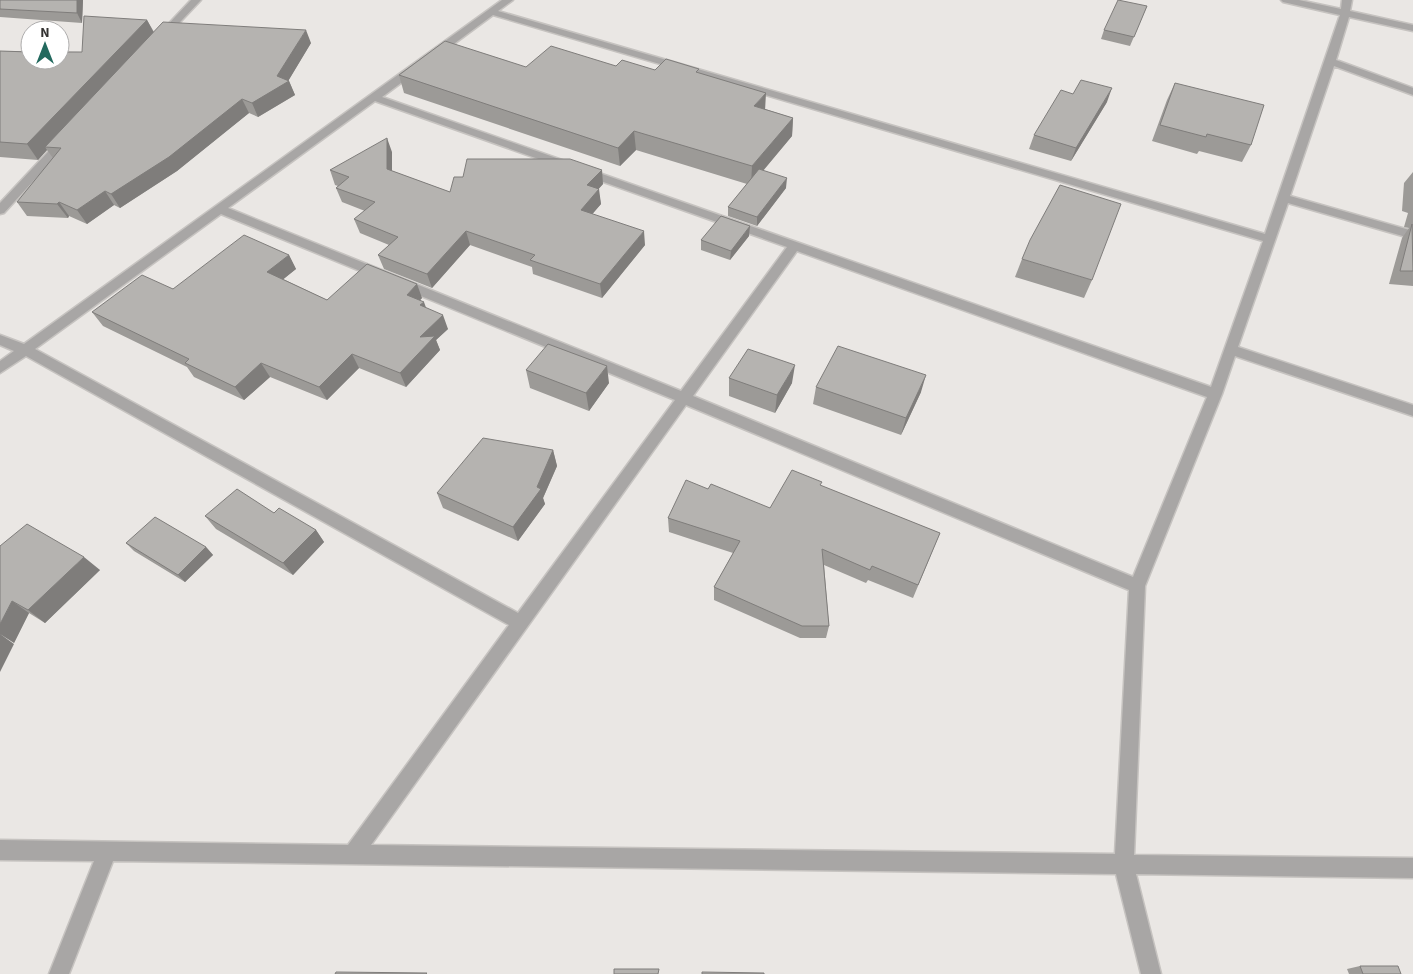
<svg xmlns="http://www.w3.org/2000/svg" width="1413" height="974" font-family="'Source Sans 3',sans-serif">
<style>
.lines{fill:none;stroke-linecap:round;stroke-linejoin:round}
.minor-casing{stroke:#c6c3c0;stroke-width:3}
.minor{fill:#a8a6a5;fill-rule:evenodd}
.wall{fill:#9c9a97}
.shaded-wall{fill:#7f7d7b}
.building{fill:#b5b3b0;stroke:#7f7d7b}
</style>
<rect width="100%" height="100%" fill="#eae7e4"/>
<g class="lines">
<g class="minor-casing">
<path id="minor" d="M191,0h10l-37,39h-6v-4z
M502,0h11l-15,11 767,223 75,-219 -57,-13 -2,-2h18l42,9 1,-9h10l-2,11 63,14v6l-64,-14 -13,43 77,28v7l-79,-29 -44,130 123,35v8l-125,-36 -50,144 175,58v11l-178,-60 -13,38 -77,192 -11,269 279,3v20l-277,-4 25,100h-20l-25,-100 -1003,-13 -44,113h-20l45,-113 -94,-1v-20l348,5 161,-220 -483,-269 -26,17v-12l14,-10 -14,-6v-10l24,9zM493,15l770,226 -52,146 -829,-290zM375,101l412,146 -106,144 -453,-183zM221,214l454,186 -157,213 -483,-264zM797,251l410,146 -74,180 -440,-181zM686,405l443,185 -14,264 -744,-9z
M65,137l4,1 1,2 -1,2 -65,71 -4,1v-11l61,-65z"/>
</g>
<use href="#minor" class="minor"/>
</g>
<path class="wall" d="M0,0h83l-1,23 -82,-6z
M1147,6l-17,40 -29,-7 3,-9z
M147,20l7,12 157,11 -23,38h1l6,14 -37,22 -9,-4 -72,58 -57,37 -6,-3 -27,19 -18,-8 -1,2 -41,-2 -10,-14 36,-44 -6,-8 -9,10 -38,-3v-106l82,1z
M616,66l39,4 44,3 66,36 28,9 -1,18 -29,35 23,17 -29,38 -29,-10v-9l19,-23 -111,-34 -16,16 -216,-73 -5,-18z
M1175,83l76,62 -9,17 -43,-11 -2,3 -45,-13 15,-41z
M1107,102l-36,59 -42,-12 5,-14z
M392,152v19l58,21 153,-8 -5,5 3,15 -9,10 53,31 -43,53 -69,-24 -1,-7 -62,-22 -38,43 -48,-19 -6,-14 11,-10 -29,-12 -6,-14 11,-8 -23,-9 -6,-14 2,-2 -3,-1 -5,-15z
M1413,172v114l-24,-2 13,-46 7,-10 -5,-1 4,-14 -6,-2 2,-28z
M749,236l-19,24 -29,-10v-10z
M289,255l7,14 -13,10 44,21 95,-2 -2,2 6,8 22,21 -12,11 4,10 -34,37 -47,-19 -32,32 -57,-23 -26,23 -50,-23 -7,-10 -84,-41 -11,-14z
M1022,259l70,21 -8,18 -69,-21z
M526,370l83,13 -20,28 -59,-23z
M729,378l63,5 -17,30 -46,-17z
M816,387l105,5 -20,43 -88,-31z
M553,450l4,16 -14,32 2,6 -27,37 -75,-33 -6,-15z
M821,486l119,47 -27,65 -45,-18 -2,3 -42,-18 5,61 -3,12h-26l-86,-38v-13l19,-34 -64,-21 -1,-14 40,-29 62,19z
M274,513l42,17 8,12 -31,33 -77,-46 -11,-13z
M126,543l80,4 7,8 -28,27 -51,-31z
M0,546l100,24 -55,53 -16,-10 -15,30z
M1360,966l41,8h-52l-2,-5z"/>
<path class="shaded-wall" d="M77,0h6l-1,23 -5,-10z
M147,20l8,15 -110,112 2,3 -9,10 -11,-16z
M306,30l5,13 -24,40 2,-2 6,14 -37,22 -6,-14 25,-27z
M1112,88l-5,14 -36,59 5,-13z
M766,93l-1,18 -11,-5z
M242,99l7,14 -72,58 -57,37 -9,-14z
M793,118l-1,18 -41,49 1,-19z
M634,131l2,19 -16,16 -2,-18z
M387,138l5,14v32l-5,-15z
M602,170l1,14 -14,16 -2,-15z
M787,178l-1,10 -29,38v-9z
M599,189l2,15 -18,21 -2,-15z
M105,191l9,14 -27,19 -10,-14z
M59,202l10,14 -1,2 -11,-14z
M750,226l-1,10 -19,24 1,-9z
M466,231l4,14 -38,43 -5,-14z
M644,231l1,14 -43,53 -2,-14z
M289,255l7,14 -21,17 -8,-14z
M417,284l5,14 -10,11 -5,-14z
M424,302l5,14 -9,-11z
M443,315l5,14 -12,11 4,10 -34,37 -6,-14 20,-36z
M352,354l7,14 -32,32 -8,-13z
M261,363l9,14 -26,23 -9,-13z
M795,365l-3,18 -17,30 2,-18z
M607,366l2,17 -20,28 -3,-18z
M926,375l-5,17 -20,43 5,-17z
M553,450l4,16 -14,32 2,6 -27,37 -5,-14 24,-40z
M316,530l8,12 -31,33 -10,-12z
M206,547l7,8 -28,27 -7,-7z
M84,557l16,13 -55,53 -17,-13z
M12,601l17,12 -15,30 -14,-9v-10z
M0,634l14,10 -14,28z"/>
<path class="building" d="M0,0h77v13l-77,-4z
M1118,0l29,6 -13,31 -30,-7z
M84,16l63,4 -120,124 -27,-2v-91l30,1v8h30v-8h22z
M163,22l143,8 -29,46 12,5 -37,22 -10,-4 -73,58 -58,37 -6,-3 -28,19 -18,-8 -2,2 -40,-2 44,-54 -16,-1z
M445,41l81,26 25,-21 65,20 6,-6 33,10 11,-11 33,10 -3,3 70,21 -12,13 39,12 -41,48 -118,-35 -16,17 -219,-73z
M1081,80l31,8 -36,60 -42,-13 27,-45 12,4z
M1175,83l89,22 -13,40 -44,-11 -1,3 -46,-12z
M387,138v31l63,23 4,-15h9l4,-18h103l32,11 -15,15 12,4 -18,21 63,21 -44,53 -70,-24 5,-5 -69,-24 -39,43 -49,-19 20,-18 -44,-18 21,-17 -39,-14 13,-11 -19,-7z
M759,169l28,9 -30,39 -29,-10z
M1060,185l61,19 -29,76 -70,-21 8,-19z
M721,216l29,10 -19,25 -30,-11z
M1412,224l1,47h-13z
M244,235l45,20 -22,17 60,28 40,-36 50,20 -10,11 17,7 -4,3 23,10 -23,22 15,-1 -35,37 -48,-19 -33,33 -58,-24 -26,24 -50,-24 4,-4 -97,-47 50,-37 31,14z
M548,344l59,22 -21,27 -60,-23z
M838,346l88,29 -20,43 -90,-31z
M748,349l47,16 -18,30 -48,-17z
M483,438l70,12 -16,37 4,2 -28,38 -76,-34z
M792,470l30,12 -2,3 120,48 -22,52 -46,-19 -2,4 -48,-21 7,77h-27l-88,-39 26,-46 -72,-23 18,-38 22,9 3,-5 59,24z
M237,489l37,24 5,-5 37,22 -33,33 -78,-47z
M155,517l51,30 -28,28 -52,-32z
M27,524l57,33 -56,53 -16,-9 -12,23v-78z
M1360,966h38l3,8h-38z
M614,969h45l-1,5h-44z
M336,972l91,1 -1,1h-91z
M702,972l62,1v1h-62z"/>
<g transform="translate(45 45)"><circle r="24" fill="#ffffff" stroke="#aeadad"/>
<path d="M0-4L9 19L0 12L-9 19Z" fill="#22695e"/>
<text y="-8" font-size="14" font-weight="bold" text-anchor="middle" fill="#343332">N</text>
</g>
</svg>
